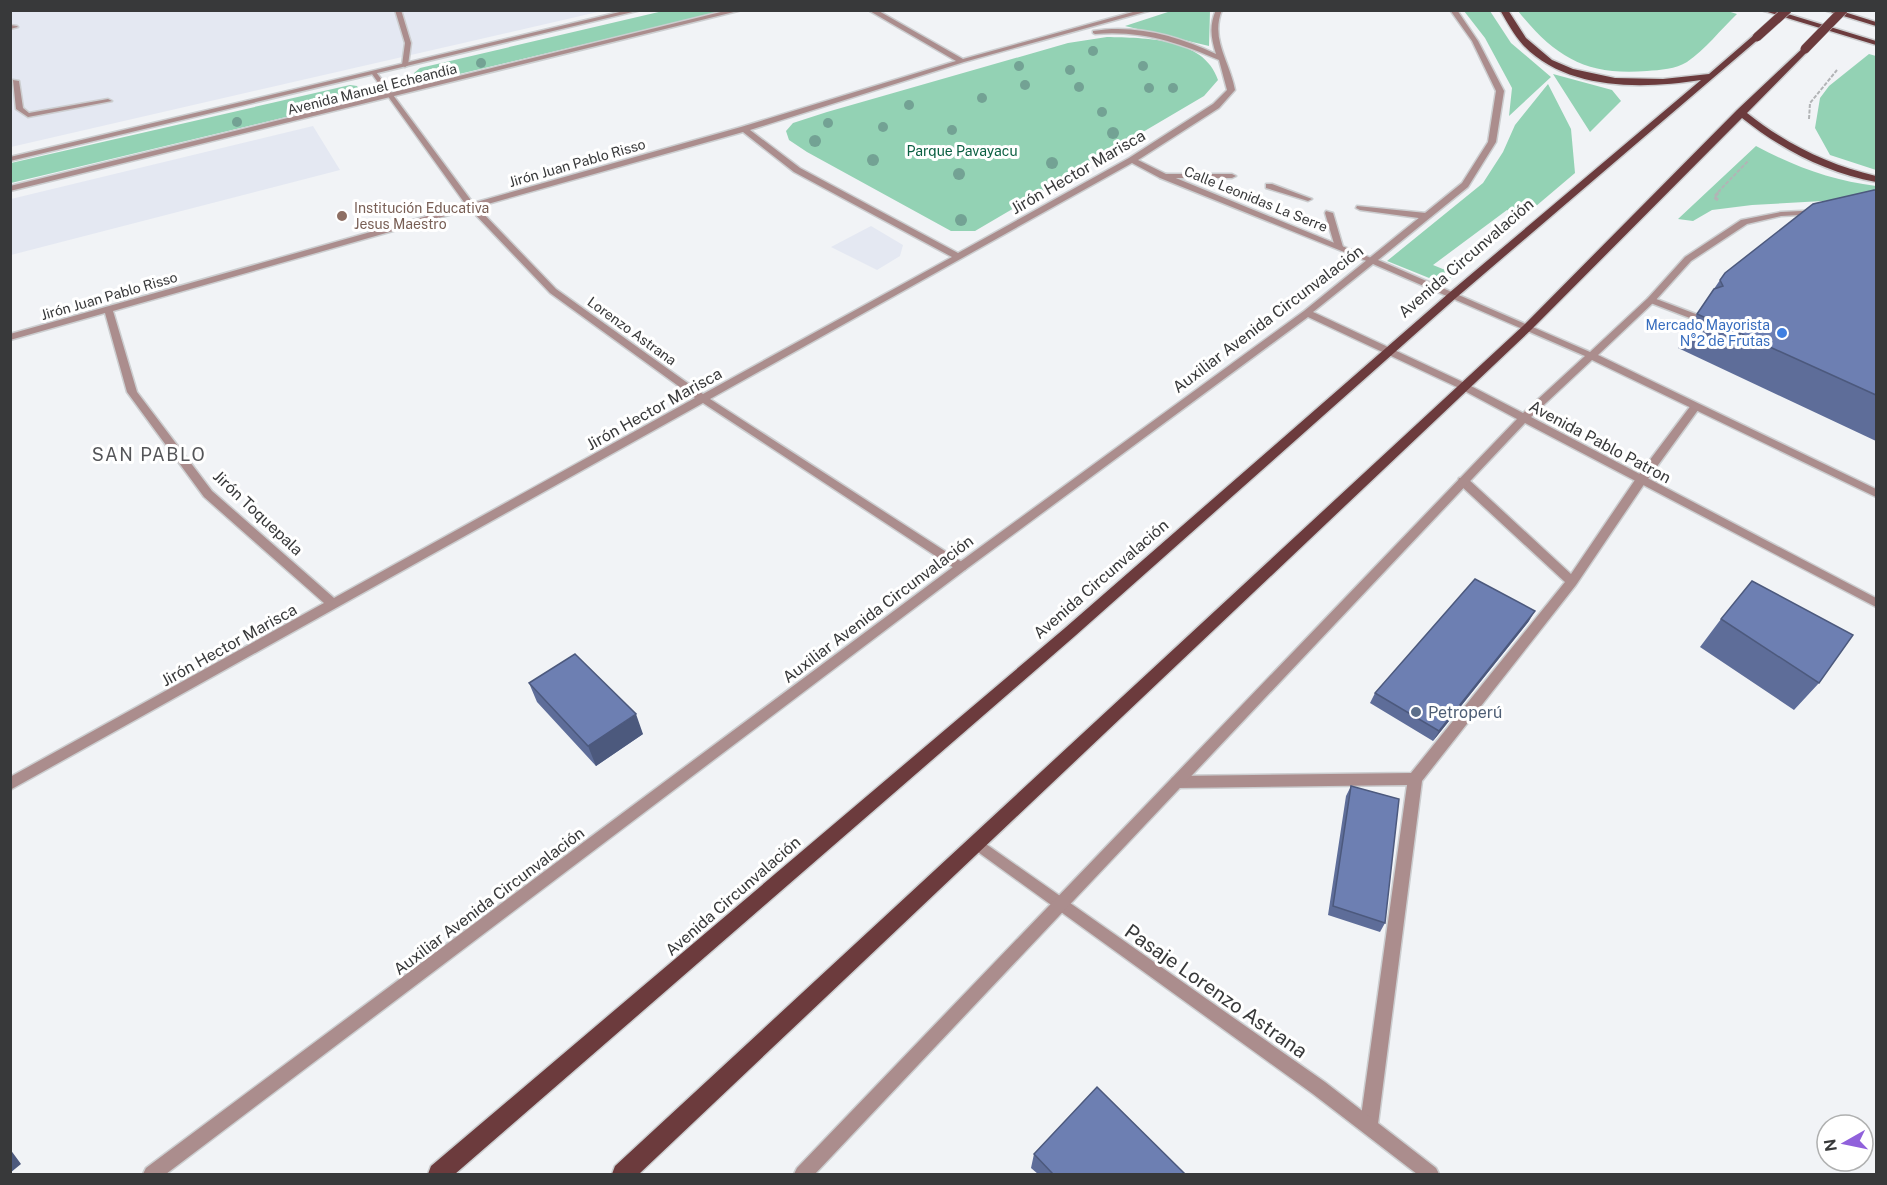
<svg xmlns="http://www.w3.org/2000/svg" width="1887" height="1185" font-family="'Public Sans',sans-serif">
<style>
.built{fill:#e4e8f2}
.green{fill:#93d2b4}
.lines{fill:none;stroke-linecap:round;stroke-linejoin:round}
.service-casing{stroke:#ccced0;stroke-width:3}
.pedestrian-casing{stroke:#ccced0;stroke-width:3}
.minor-casing{stroke:#ccced0;stroke-width:3}
.tertiary-casing{stroke:#ccced0;stroke-width:3}
.primary-casing{stroke:#ccced0;stroke-width:3}
.path-far1{stroke:#b2b4b6;stroke-width:2;stroke-dasharray:4 1.5;stroke-linecap:butt}
.path{stroke:#b2b4b6;stroke-width:3;stroke-dasharray:4.5 2;stroke-linecap:butt}
.service{fill:#ab8d8d;fill-rule:evenodd}
.pedestrian{fill:#ab8d8d;fill-rule:evenodd}
.minor{fill:#ab8d8d;fill-rule:evenodd}
.tertiary{fill:#ab8d8d;fill-rule:evenodd}
.primary{fill:#6c3b3d;fill-rule:evenodd}
.primary-bridge-casing{stroke:#ccced0;stroke-width:10;stroke-linecap:butt}
.primary-bridge{stroke:#6c3b3d;stroke-width:9}
.tree{fill:#73a294}
.wall{fill:#5e6d99}
.shaded-wall{fill:#4c597d}
.building{fill:#6d7fb2;stroke:#4c597d;stroke-width:1.5}
.education-dot{fill:#8d6e63;stroke:#fff;stroke-width:2}
.shop-dot{fill:#3f7fe0;stroke:#fff;stroke-width:2}
.service-dot{fill:#5c6f8a;stroke:#fff;stroke-width:2}
.labels{text-anchor:middle;dominant-baseline:central;stroke-width:6;stroke-linejoin:round;paint-order:stroke}
.far-street-label{font-size:14px;fill:#38393a;stroke:#fff}
.far-park-label{font-size:14px;fill:#0c6043;stroke:#fff}
.far-education-label{font-size:14px;fill:#785e54;stroke:#fff;text-anchor:start}
.far-shop-label{font-size:14px;fill:#366cbe;stroke:#fff;text-anchor:end}
.street-label{font-size:16px;fill:#38393a;stroke:#fff}
.service-label{font-size:16px;fill:#4e5e75;stroke:#fff;text-anchor:start}
.neighbourhood-label{font-size:18px;letter-spacing:1.5px;fill:#545558;stroke:#fff}
.near-street-label{font-size:20px;fill:#38393a;stroke:#fff}
</style>
<rect width="100%" height="100%" fill="#f1f3f6"/>
<path class="built" d="M11,10l591,1 -591,136z
M313,126l27,44 -329,85v-56z
M871,226l32,19 -3,11 -23,14 -46,-23z"/>
<path class="green" d="M1724,10l13,4c-16,15 -32,36 -50,48 -11,7 -27,8 -40,9 -61,5 -92,-14 -129,-60z
M663,11h61l-290,69h-15l-4,-3 -1,-4 6,-5z
M1171,11h39l-1,35 -84,-20z
M1464,11h26l21,32 40,34 -42,39 3,-28 -27,-50z
M1107,37c37,1 97,0 111,43l-14,16 -229,135h-24l-144,-79 -18,-12 -3,-9 7,-8 34,-11 241,-69z
M1869,54l7,2v114l-46,-15 -15,-27 5,-30 9,-12z
M1553,74l59,16 9,11 -31,31z
M1548,84l23,45 4,44 -52,44 -16,-7 -74,55 22,9 -11,10 -57,-23 96,-78 20,-31 12,-27z
M350,85l7,1 4,7 -25,12 -325,78v-20z
M1756,146c39,21 77,35 120,40v12l-124,7 -40,5 -19,11 -15,-2z"/>
<g class="lines">
<g class="service-casing">
<path id="service" d="M395,10h6l10,33 -3,22 -3,2 -3,-2 3,-22z
M10,25l7,1 1,1 -8,2z
M13,80l6,1 4,27 6,5 79,-14 4,2 -84,16 -12,-8z
M1160,174h72l4,2 -4,2h-72z
M1266,184h6l40,15 -4,2 -42,-13z
M1357,206l69,7 4,3 -4,3 -66,-9 -4,-2z
M1326,211l7,2 10,34 -1,2 -7,-2 -10,-34z
M1696,403l5,3 -56,77 -69,102 -154,196 -44,343 -3,6 -6,3 -6,-3 -3,-6 47,-339 -230,3 -5,-2 -2,-4 2,-4 5,-2 234,-3 154,-191 -106,-98 -1,-3 1,-3h8l104,96 66,-97 55,-73z"/>
</g>
<g class="pedestrian-casing">
<path id="pedestrian" d="M1651,297l50,19 2,2 -2,2h-6l-47,-18v-4z"/>
</g>
<g class="minor-casing">
<path id="minor" d="M868,10h9l86,49 177,-49h12l-188,52 -214,68 50,38 158,85 171,-95 84,-54 14,-14 -8,-30c-41,-18 -79,-30 -124,-26l-2,-1v-2c42,-7 85,5 123,23 -5,-16 -7,-28 0,-44h6c-12,29 8,52 13,80l-16,18 -81,52 28,14 210,86 -7,2 -209,-84 -28,-15 -422,236 255,165 2,3 -2,3h-8l-254,-167 -693,387v-13l314,-174 -120,-106 -77,-105 -22,-79 -95,27v-6l456,-129 -94,-131v-2h4l97,131 268,-76 215,-66zM743,132l51,40 158,85 -249,137 -147,-105 -79,-82zM470,209l80,84 145,105 -361,200 -122,-107 -75,-99 -24,-81z
M976,837l349,245 111,86 3,6h-22l-104,-80 -342,-247 -2,-4 2,-4z"/>
</g>
<g class="tertiary-casing">
<path id="tertiary" d="M628,10h13l-631,151v-4z
M729,10h13l-732,181v-5z
M1450,10h7l21,31 26,50 -8,51 -28,45 -90,73 212,92 58,-54 37,-41 56,-37 40,-8 40,-2 1,2 -4,2 -37,2 -34,8 -56,37 -37,41 -56,53 278,134v8l-284,-137 -61,57 345,181v9l-351,-184 -710,751h-21l3,-6 720,-749 -58,-31 -151,-71 -343,253 -799,604h-23l3,-6 811,-604 347,-253 158,-128 26,-41 8,-51 -24,-50zM1373,264l212,92 -62,57 -56,-29 -154,-72z"/>
</g>
<g class="primary-casing">
<path id="primary" d="M1500,10h8l18,28 26,22 21,9 42,9 48,1 46,-5 45,-39 7,2 -304,260 -382,339 -620,538h-27l3,-8 634,-538 384,-335 252,-213c-58,9 -134,11 -178,-35 -9,-10 -16,-23 -23,-35z
M1761,10h14l101,31v4z
M1824,10h14l38,12v4z
M1805,46l3,1v4l-61,62c39,31 81,52 129,63v6c-50,-9 -95,-33 -134,-64l-210,211 -893,845h-27l3,-8 909,-841 213,-215z"/>
</g>
<path class="path-far1" d="M1809,119l1,-16 27,-33
M1718,192l31,-32"/>
<path class="path" d="M1718,200l-4,-3 6,-6"/>
<use href="#service" class="service"/>
<use href="#pedestrian" class="pedestrian"/>
<use href="#minor" class="minor"/>
<use href="#tertiary" class="tertiary"/>
<use href="#primary" class="primary"/>
<g class="primary-bridge-casing">
<path id="primary-bridge" d="M1757,37l30,-27
M1805,49l38,-39"/>
</g>
<use href="#primary-bridge" class="primary-bridge"/>
</g>
<g class="tree">
<circle cx="1093" cy="51" r="5"/>
<circle cx="481" cy="63" r="5"/>
<circle cx="1019" cy="66" r="5"/>
<circle cx="1143" cy="66" r="5"/>
<circle cx="1070" cy="70" r="5"/>
<circle cx="1025" cy="85" r="5"/>
<circle cx="1079" cy="87" r="5"/>
<circle cx="1149" cy="88" r="5"/>
<circle cx="1173" cy="88" r="5"/>
<circle cx="982" cy="98" r="5"/>
<circle cx="909" cy="105" r="5"/>
<circle cx="1102" cy="112" r="5"/>
<circle cx="237" cy="122" r="5"/>
<circle cx="828" cy="123" r="5"/>
<circle cx="883" cy="127" r="5"/>
<circle cx="952" cy="130" r="5"/>
<circle cx="1113" cy="133" r="6"/>
<circle cx="815" cy="141" r="6"/>
<circle cx="873" cy="160" r="6"/>
<circle cx="1052" cy="163" r="6"/>
<circle cx="959" cy="174" r="6"/>
<circle cx="961" cy="220" r="6"/>
</g>
<path class="wall" d="M1876,190v251l-198,-93 19,-34 23,-34z
M1721,619l98,64 -25,27 -94,-63z
M1529,621l-96,120 -63,-38 5,-10z
M529,683l114,51 -47,32 -59,-64z
M1351,786l34,137 -5,9 -52,-17 18,-119z
M1034,1154l151,20h-147l-7,-6z"/>
<path class="shaded-wall" d="M1535,611l-6,10 -96,120 6,-10z
M636,714l7,20 -47,32 -8,-20z
M10,1149l11,15 -11,9z"/>
<path class="building" d="M1874,190h2v205l-179,-81 17,-25 9,-3 -3,-6 5,-7 88,-69z
M1475,579l60,32 -96,120 -64,-38z
M1752,581l101,54 -34,48 -98,-64z
M575,654l61,60 -48,32 -59,-63z
M1351,786l48,13 -14,124 -52,-17z
M1097,1087l88,87h-132l-19,-20z"/>
<circle class="education-dot" cx="342" cy="216" r="6"/>
<circle class="shop-dot" cx="1782" cy="333" r="6"/>
<circle class="service-dot" cx="1416" cy="712" r="6"/>
<g class="labels">
<g class="far-street-label">
<text transform="translate(372 89) rotate(-14)">Avenida Manuel Echeandía</text>
<text transform="translate(577 163) rotate(-16)">Jirón Juan Pablo Risso</text>
<text transform="translate(1256 199) rotate(22)">Calle Leonidas La Serre</text>
<text transform="translate(109 296) rotate(-16)">Jirón Juan Pablo Risso</text>
<text transform="translate(632 331) rotate(36)">Lorenzo Astrana</text>
</g>
<g class="far-park-label">
<text x="962" y="151">Parque Pavayacu</text>
</g>
<g class="far-education-label">
<text x="354" y="208">Institución Educativa<tspan x="354" dy="16">Jesus Maestro</tspan></text>
</g>
<g class="far-shop-label">
<text x="1770" y="325">Mercado Mayorista<tspan x="1770" dy="16">N°2 de Frutas</tspan></text>
</g>
<g class="street-label">
<text transform="translate(1078 172) rotate(-30)">Jirón Hector Marisca</text>
<text transform="translate(1466 258) rotate(-41)">Avenida Circunvalación</text>
<text transform="translate(1268 319) rotate(-37)">Auxiliar Avenida Circunvalación</text>
<text transform="translate(654 409) rotate(-29)">Jirón Hector Marisca</text>
<text transform="translate(1600 442) rotate(28)">Avenida Pablo Patron</text>
<text transform="translate(258 513) rotate(43)">Jirón Toquepala</text>
<text transform="translate(1101 579) rotate(-41)">Avenida Circunvalación</text>
<text transform="translate(878 609) rotate(-37)">Auxiliar Avenida Circunvalación</text>
<text transform="translate(229 645) rotate(-29)">Jirón Hector Marisca</text>
<text transform="translate(733 896) rotate(-41)">Avenida Circunvalación</text>
<text transform="translate(489 901) rotate(-37)">Auxiliar Avenida Circunvalación</text>
</g>
<g class="service-label">
<text x="1428" y="712">Petroperú</text>
</g>
<g class="neighbourhood-label">
<text x="149" y="454">SAN PABLO</text>
</g>
<g class="near-street-label">
<text transform="translate(1216 991) rotate(35)">Pasaje Lorenzo Astrana</text>
</g>
</g>
<rect width="1887" height="1185" fill="none" stroke="#38393a" stroke-width="24"/>
<g transform="translate(1845 1143) rotate(261)"><circle r="28" fill="#ffffff" stroke="#afb0b0" stroke-width="1.5"/>
<path d="M0-4.5L10 22L0 15L-10 22Z" fill="#9061db"/>
<text y="-9" font-size="16" font-weight="bold" text-anchor="middle" fill="#38393a">N</text>
</g>
</svg>
